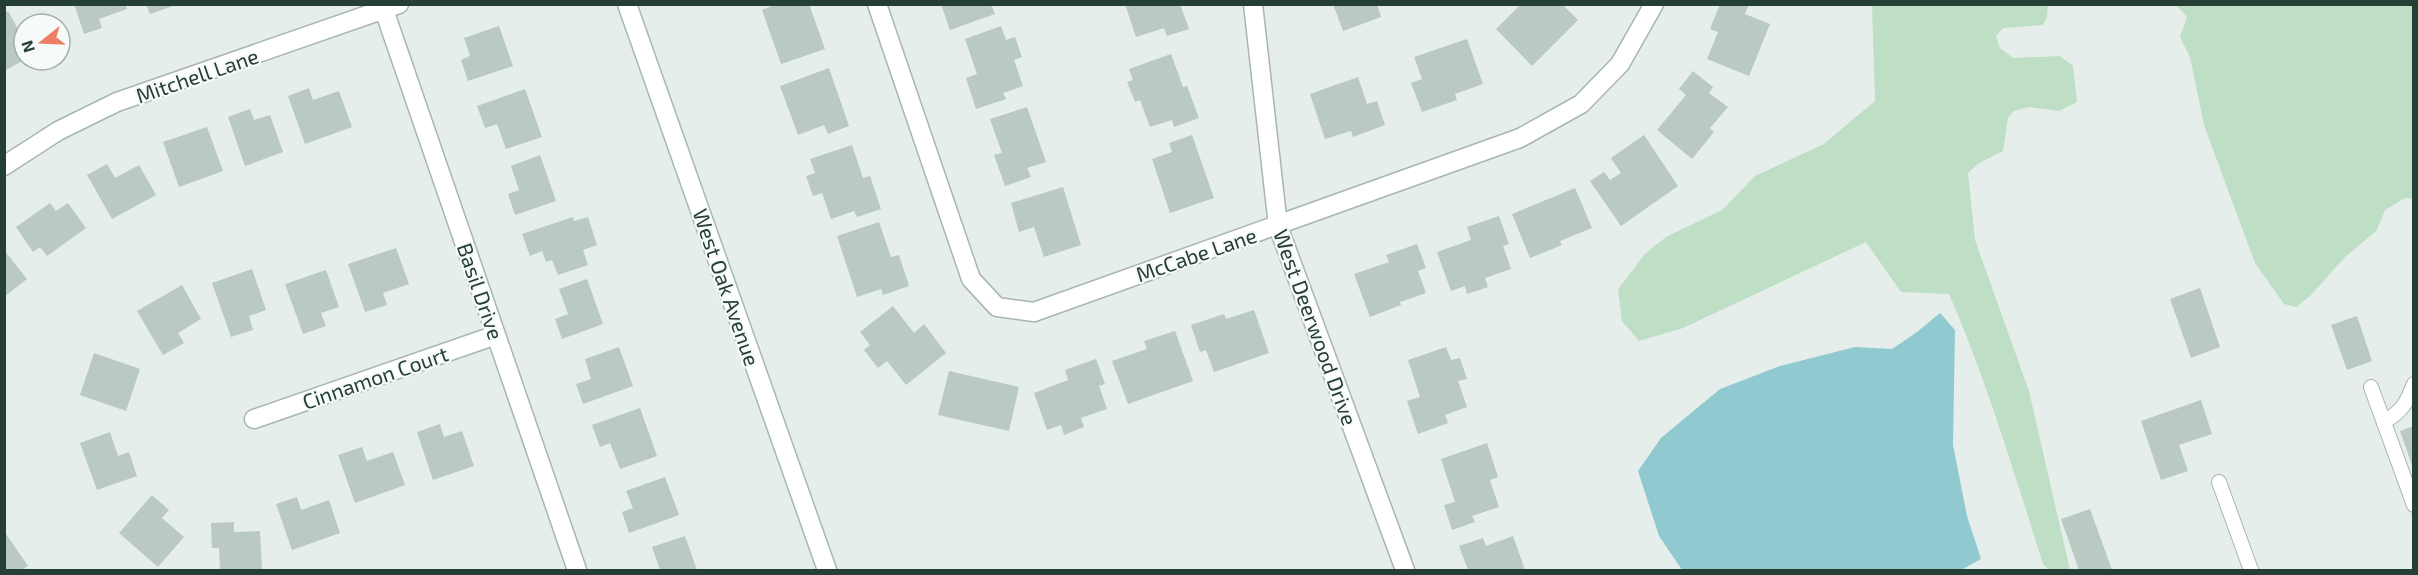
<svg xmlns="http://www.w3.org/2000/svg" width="2418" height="575" font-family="'Exo 2',sans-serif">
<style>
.green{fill:#bfdec6}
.water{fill:#90cad0}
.building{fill:#bac9c2}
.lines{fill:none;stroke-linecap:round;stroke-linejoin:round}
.lane-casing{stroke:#a8b6b1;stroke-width:16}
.street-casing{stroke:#a8b6b1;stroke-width:21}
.secondary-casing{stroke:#a4b9b1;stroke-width:21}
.lane{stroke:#fff;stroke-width:14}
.street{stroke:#fff;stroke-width:18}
.secondary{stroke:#fff;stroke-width:18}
.labels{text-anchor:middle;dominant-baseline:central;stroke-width:4.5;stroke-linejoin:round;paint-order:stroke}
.street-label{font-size:21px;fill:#253f37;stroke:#f6faf8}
</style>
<rect width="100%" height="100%" fill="#e5eeea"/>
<path class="green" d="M1872,5h176l-1,12 -4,8 -40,3 -7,8 4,12 13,10 47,-2 13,10 4,36 -18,9 -30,-4 -15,4 -6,7 -5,33 -24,12 -11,10 7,67 54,151 41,179h-21l-6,-6c-29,-91 -56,-183 -94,-270l-48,-2 -35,-50 -183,86 -44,13 -17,-20 -4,-32 27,-35 21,-17 56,-27 33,-34 69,-32 51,-43z
M2176,5h237v194l-8,-1 -20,12 -8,20 -32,27 -34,38 -14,12 -13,-3 -29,-41 -51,-138 -14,-68 -10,-20 7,-20z"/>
<path class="water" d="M1940,313l15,17 -2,115 14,71 14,43 -20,11h-279l-23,-34 -21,-65 23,-33 59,-49 60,-23 75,-19 37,2 25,-17z"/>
<path class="building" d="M74,4h51l2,5 -28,10 3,9 -18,6z
M146,4h30v1l-26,9z
M777,4h32l16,45 -44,15 -19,-54z
M941,4h50l4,10 -45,16z
M1125,4h55l9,25 -22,7 -3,-8 -28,9z
M1333,4h44l4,13 -38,14z
M1720,4h23l5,2 -3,8 25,10 -21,52 -42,-17 11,-27 -8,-3z
M1520,5h43l15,15 -46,46 -36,-37z
M8,11l16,29v20l-20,11v-58z
M499,26l14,40 -45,15 -7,-21 9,-4 -6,-18z
M1001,26l5,14 9,-3 7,20 -8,3 9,26 -20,7 3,6 -30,10 -10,-31 11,-4 -12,-35z
M1467,39l16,45 -28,10 2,6 -35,12 -11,-29 11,-4 -8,-22z
M1171,54l12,33 4,-1 12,32 -25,9 -2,-7 -22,7 -10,-27 -5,2 -8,-20 6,-2 -4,-11z
M829,68l20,58 -21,8 -4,-9 -26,10 -18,-49z
M1693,71l20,16 -4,6 19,14 -18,21 4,4 -22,27 -35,-29 29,-35 -7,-6z
M1358,77l9,27 10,-3 8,24 -32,12 -2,-6 -26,8 -15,-45z
M309,88l4,12 26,-9 13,36 -47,17 -17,-48z
M525,89l17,48 -36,12 -9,-25 -12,4 -8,-22z
M1027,107l19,55 -19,6 4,9 -26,9 -11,-31 8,-2 -12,-34z
M250,109l4,11 16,-5 13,37 -38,14 -17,-49z
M207,127l16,44 -44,16 -16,-45z
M1192,135l22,63 -44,15 -18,-54 20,-7 -3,-9z
M1644,135l34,51 -57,40 -31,-45 14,-9 6,8 11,-7 -10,-15z
M852,145l11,33 7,-2 11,33 -24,8 -3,-6 -23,8 -9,-26 -9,3 -7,-20 9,-3 -5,-14z
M540,155l16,46 -41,14 -7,-21 11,-4 -8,-24z
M107,164l8,14 24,-13 17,30 -44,24 -25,-44z
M1063,187l18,58 -37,12 -10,-30 -15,5 -8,-29z
M1575,188l17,40 -32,13 2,4 -32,13 -18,-44z
M50,203l6,8 12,-8 18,25 -39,28 -7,-9 -7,5 -17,-25z
M1499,216l10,28 -6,2 8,23 -26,9 3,9 -21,7 -2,-8 -14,5 -14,-39 34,-12 -4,-13z
M573,217l1,4 14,-4 9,28 -14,5 5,15 -30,10 -6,-15 -6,2 -4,-11 -12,5 -8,-22z
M879,222l12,35 8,-2 10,31 -26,9 -2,-6 -24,8 -20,-61z
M1417,244l9,24 -8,3 8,22 -26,9 1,3 -31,12 -16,-43 35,-12 -3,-7z
M396,248l13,36 -26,9 4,12 -22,7 -17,-48z
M4,250l23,29 -23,18z
M252,269l14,41 -17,6 4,14 -22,7 -19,-54z
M326,270l13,37 -18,6 5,13 -23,8 -18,-50z
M587,279l16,45 -41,15 -7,-20 13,-5 -9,-25z
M182,285l19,34 -23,14 6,10 -21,12 -26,-44z
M2200,288l20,59 -29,11 -21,-59z
M893,306l21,27 10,-9 22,29 -40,32 -19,-24 -9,7 -14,-18 6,-5 -10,-13z
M1254,310l15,43 -55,19 -8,-22 -6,2 -9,-27 33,-11 2,5z
M2357,316l15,45 -25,9 -16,-45z
M1175,331l18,50 -65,23 -16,-43 35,-12 -3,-8z
M619,347l14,39 -50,18 -7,-20 15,-5 -6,-20z
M1446,347l5,13 9,-2 7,21 -9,2 9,26 -22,8 3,8 -30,11 -11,-33 13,-4 -12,-37z
M94,353l46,16 -14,42 -46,-16z
M1096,359l9,25 -6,2 8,23 -26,9 3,9 -20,8 -3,-10 -14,5 -13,-37 34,-13 -3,-10z
M949,371l70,16 -10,44 -71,-16z
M2201,400l11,34 -33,11 9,26 -27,9 -20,-59z
M640,408l17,48 -37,13 -10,-26 -10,4 -8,-22z
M440,424l4,13 18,-6 12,35 -41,14 -16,-48z
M2414,426v42h-1l-13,-37z
M110,432l8,24 11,-4 8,24 -40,14 -17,-47z
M1487,443l11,34 -8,3 9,27 -27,9 3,6 -23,8 -8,-25 11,-3 -14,-43z
M362,447l5,14 26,-9 12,33 -50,18 -17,-48z
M665,477l14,38 -50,18 -7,-21 11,-4 -7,-17z
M152,495l17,15 -7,8 22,19 -26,30 -39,-34z
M297,497l4,13 28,-10 11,33 -48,17 -16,-46z
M2090,509l22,61h-33l-18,-51z
M234,522v10l26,-1 2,39h-42l-1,-22h-7l-1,-25z
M4,531l24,35 -7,4h-17z
M685,536l12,34h-37l-8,-23z
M1513,536l12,34h-57l-9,-24 24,-8 3,8z"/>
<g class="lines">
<g class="lane-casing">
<path id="lane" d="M2371,387l43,118
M2384,422c19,-12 22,-18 30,-38
M2219,482l32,88"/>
</g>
<g class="street-casing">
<path id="street" d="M382,4l195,566
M877,4l94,275 26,28 37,5 486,-174 61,-34 39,-40 34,-60
M1253,4l25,222 127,344
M4,166l54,-35 59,-29 282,-98
M254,419l242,-84"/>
</g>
<g class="secondary-casing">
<path id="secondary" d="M627,4l200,566"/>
</g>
<use href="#lane" class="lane"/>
<use href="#street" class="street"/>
<use href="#secondary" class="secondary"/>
</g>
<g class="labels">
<g class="street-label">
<text transform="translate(197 75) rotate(-19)">Mitchell Lane</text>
<text transform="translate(1196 254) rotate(-19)">McCabe Lane</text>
<text transform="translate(727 287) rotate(71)">West Oak Avenue</text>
<text transform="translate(481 291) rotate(71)">Basil Drive</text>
<text transform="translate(1316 327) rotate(70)">West Deerwood Drive</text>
<text transform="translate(375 377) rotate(-19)">Cinnamon Court</text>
</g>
</g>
<rect width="2418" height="575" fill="none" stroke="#253f37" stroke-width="12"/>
<g transform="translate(42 42) rotate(252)"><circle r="28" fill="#f6faf8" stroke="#a2afab" stroke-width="1.5"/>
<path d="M0-4.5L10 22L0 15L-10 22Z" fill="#ee7e63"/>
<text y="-9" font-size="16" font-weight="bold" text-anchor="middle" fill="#253f37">N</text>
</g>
</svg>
